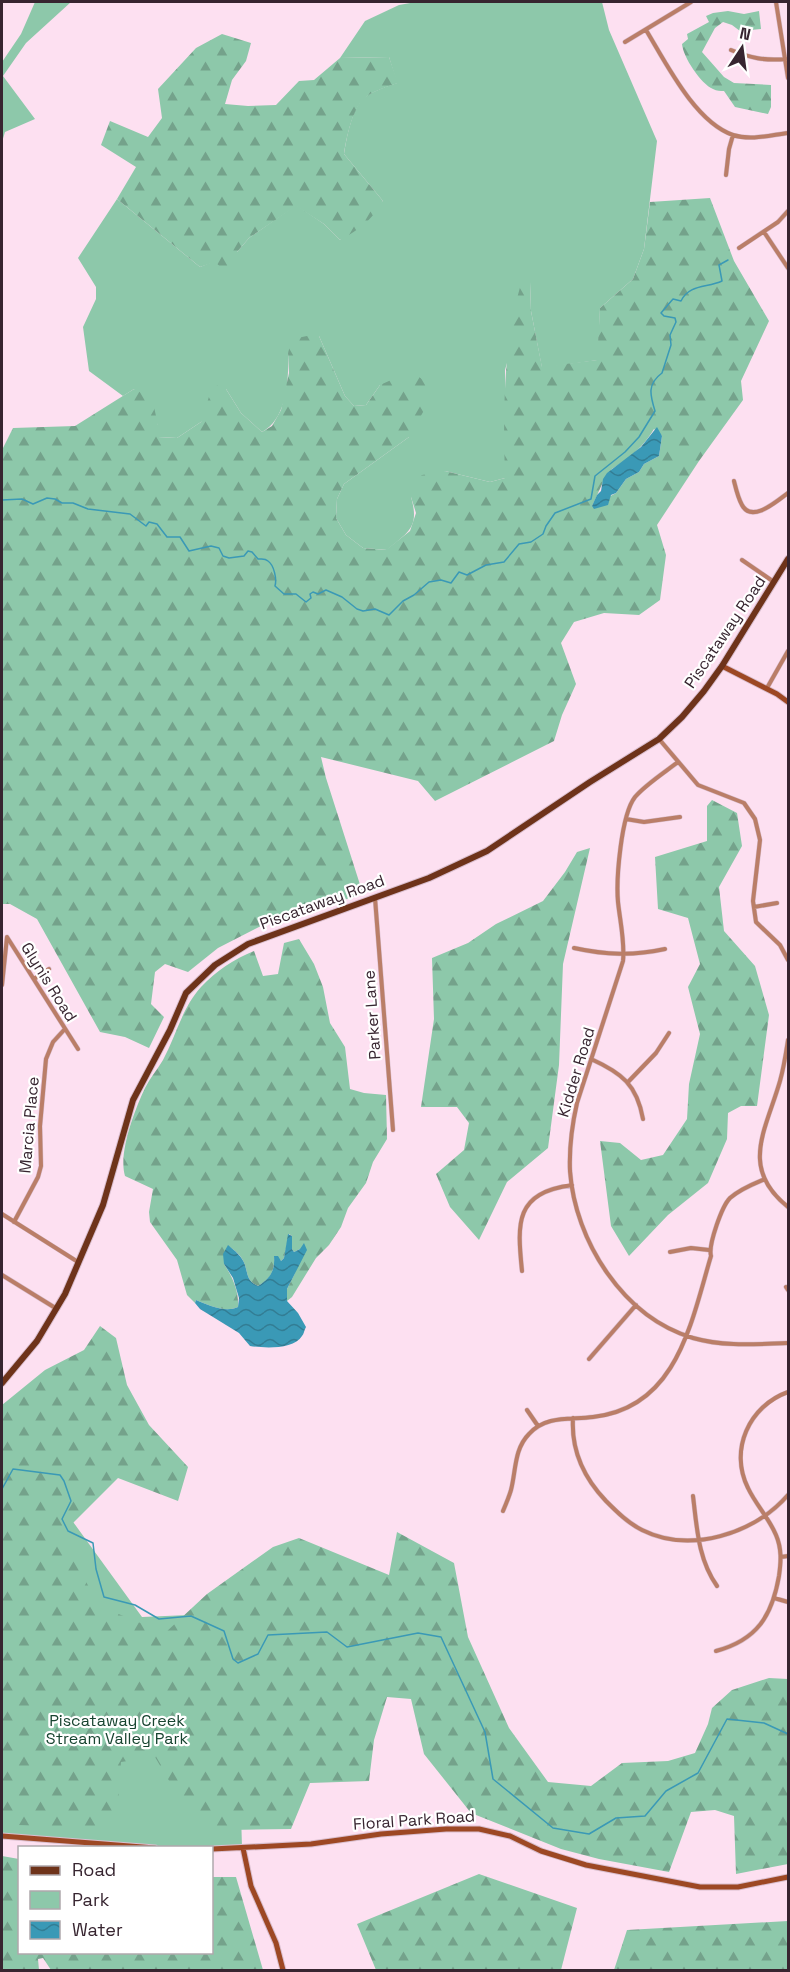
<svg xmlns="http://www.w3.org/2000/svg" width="790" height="1972" font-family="'Space Grotesk',sans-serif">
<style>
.green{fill:#8dc8aa}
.forest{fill:url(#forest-firs);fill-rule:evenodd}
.water{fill:url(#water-waves)}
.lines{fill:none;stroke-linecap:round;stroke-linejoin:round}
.stream{stroke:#3a99b6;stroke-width:1.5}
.street-casing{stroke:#d9bece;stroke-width:5}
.secondary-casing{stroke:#d9bece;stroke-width:7}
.primary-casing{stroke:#d9bece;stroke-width:8}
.street{stroke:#ba7e68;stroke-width:4}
.secondary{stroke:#9d4824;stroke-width:5}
.primary{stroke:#6e331a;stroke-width:6}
.labels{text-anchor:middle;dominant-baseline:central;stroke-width:4.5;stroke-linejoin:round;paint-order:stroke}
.street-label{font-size:16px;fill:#372530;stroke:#fff}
.park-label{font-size:16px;fill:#174430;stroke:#fff}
</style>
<defs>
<pattern id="forest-firs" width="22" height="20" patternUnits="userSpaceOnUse" patternTransform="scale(1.5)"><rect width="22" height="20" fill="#8dc8aa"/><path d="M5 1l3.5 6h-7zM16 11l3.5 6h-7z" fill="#74a28b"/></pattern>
<pattern id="water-waves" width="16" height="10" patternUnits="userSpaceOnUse" patternTransform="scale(1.5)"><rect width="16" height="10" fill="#3a99b6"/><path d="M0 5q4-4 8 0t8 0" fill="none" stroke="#327d94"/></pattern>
</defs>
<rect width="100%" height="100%" fill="#fde0f1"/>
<path class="green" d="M35,2h36l-45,41 -23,33 32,43 -30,13 -3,10v-80l19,-28z
M416,2h186l7,28 48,111 -13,108 -11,30 -33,29 -2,52 -56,8 -11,-57 -1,-29 -25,88v108l-15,4 -45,-11 -34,26c9,31 -3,35 -24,53l-24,-2 -17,-13 -10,-17 1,-19 7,-15 65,-47 -29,-52 -14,20 -12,1 -9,-10 -26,-60 -31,17c1,26 -1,66 -26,79l-21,-19 -15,-24 -25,33 -24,16 -19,-1v-12l-24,-36 -11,7 -34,-25 -6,-44 13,-28v-12l-18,-29 39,-59 83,68 37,-15 12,-14 47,-33 28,19 16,16 43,-39 -39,-47c2,-15 8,-44 18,-54 9,-9 24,-13 35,-17l-8,-26 -49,1 25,-37 34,-16z
M34,1468l108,149 93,-4 7,234h-81l-159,-11v-365z"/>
<path class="forest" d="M728,11l16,3 15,-3 2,18 -21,2 -8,-6 -9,-3 -8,6 -13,24 22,25 10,6 37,2v22l-3,7 -33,-7 -11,-16c-4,0 -7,0 -11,-2 -12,-5 -30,-32 -31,-45l6,-5 -1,-5 22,-12 -3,-6 7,-3z
M222,34l29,9 -5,18 -14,19 -7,24 23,2 28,-1 23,-24 15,-1 26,-22 49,-1 9,26c-11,4 -27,8 -35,17 -11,10 -17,40 -19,54l39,47c-11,19 -24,29 -43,39l-16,-16 -28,-18 -47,32 -12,14 2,15 -13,5 -11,-10 -15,5 -83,-68 19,-32 -35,-22 9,-24 38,16 14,-19 -4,-29 38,-41z
M710,198l24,63 35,60 -28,60 2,19 -44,61 -42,64 9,30 -6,45 -21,15 -35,-2 -30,9 -13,21 15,41 -14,31 -8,26 -119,60 -17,-20 -97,-24 5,21 37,116 -98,30 -47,24 -30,24 -23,-8 -10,8 -4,32 13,13 -15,31 -24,-11 -25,-5 -63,-113 -27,-15h-8v-454l11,-22 62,-2 59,-37 18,9 6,27v12l19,1 24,-16 12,-38 13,5 15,24 21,19 10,-6 9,-16 8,-37 -1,-20 4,-14 15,-3h12l26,60 9,10 12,-1 14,-20 20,-9h18l10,8 -1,21 -18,32 -65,47 -7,15 -1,19 10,17 17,13 23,2 24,-19 6,-18 -5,-16 1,-14 10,-8 23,-4 45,11 15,-4c-2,-67 -2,-134 17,-198l8,2 1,29 11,56 55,-7 3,-52 33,-29 11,-30 6,-47zM654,429l8,7 -3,20 -15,8 -5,8 -13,7 -10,14 -24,13c7,-13 10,-26 20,-37 4,-3 8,-5 12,-8 13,-9 22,-19 30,-32z
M712,800l25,13 5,33 -23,41 5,44 31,35 14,49 -12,91h-16l-13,7 -1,26 -19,44 -40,32 -39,41 -18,-30 -11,-85 20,2 21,17 22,-5 24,-36 2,-35 11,-50 -12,-47 12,-23 -12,-46 -30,-9 -3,-52 52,-16v-35z
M590,848l-27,116 -4,101 -11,83 -41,34 -28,58 -29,-33 -14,-33 28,-24 5,-27 -12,-16h-36l13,-88 -2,-61 36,-15 28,-19 47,-23 22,-29 12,-20z
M299,939l15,25 9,23 7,36 15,24 5,42 14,4 22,2 1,44 -14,23 -7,21 -18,25 -7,19 -12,18 -13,13 -24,39 -5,4v-12l8,-16 5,-24 -6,3 -2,-3v-13l-3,-2 -5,24 -3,3 -7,-5c1,14 -3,23 -16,30 -11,-5 -10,-11 -13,-21 -3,-9 -10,-15 -17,-19l-4,18c9,14 15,27 14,43 -13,6 -30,-2 -42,-7l-1,3 -8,-8 -10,-35 -27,-38 -1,-10 4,-23 -28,-13c-7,-23 10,-67 20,-88 5,-10 12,-18 18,-28 13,-24 19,-52 38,-73 15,-16 33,-28 53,-36l9,25 15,-2 6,-31z
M100,1326l16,12 11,47 22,40 39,42 -10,34 -60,-23 -57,57 38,71 66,27 42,-39 66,-47 26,-9 90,37 8,-43 57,31 14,74 41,91 39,54 43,4 31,-23 46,-2 27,-8 13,-29 4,-16 20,-18 37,-12 19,1v185l-52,10 -2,-58 -19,-6 -24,2 -22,60 -70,-13 -38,-10 -90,-36 -47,-59 -13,-55 -24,-2 -13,43 -5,41 -59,2 -19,46 -60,1 -25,-5 -35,-41 -16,-27 -34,5 -5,69 -114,-7v-419l43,-35 39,-20z
M2,1856l17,3 1,93h192v-75h24l27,93h-212l-8,-12 -5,1 1,11h-37z
M479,1874l98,34 -16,62h-185l-19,-46z
M788,1921v49h-174l13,-40z"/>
<path class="water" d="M657,427l5,9 -3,20 -15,8 -5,8 -13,7 -10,14 -5,2 -3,10 -14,4 -2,-3 5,-11 4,-4 2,-12 4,-6 34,-26z
M288,1234l4,2v13l2,3 6,-3 4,-6 3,7 -20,39v12l11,12 8,14c-2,3 -2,7 -4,9 -8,14 -39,12 -52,10l-11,-13 -39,-24 -5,-6 1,-3c12,5 29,13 42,7l1,-9 -6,-20 -9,-14 -1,-10 5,-9c7,6 14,11 17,20 3,10 2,16 13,21 13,-8 17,-16 16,-30h4l3,5 3,-3z"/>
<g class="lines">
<path class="stream" d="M2,500l20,-1 11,5 14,-6 8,1 7,4h11l15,6 42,5 16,12 3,-4 8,2 10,13h13l9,14 22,-5 8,2 4,8 6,2 15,-2 4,-5 4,1 6,7c4,0 7,-1 10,2 6,4 9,18 7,25l9,8h12l10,8 5,-4 -1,-4 3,-2 5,2 8,-4 16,7 15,12 6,2 12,-2 14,6 14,-14 11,-6 15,-13 12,-2 10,3 8,-11 8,3 19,-10 18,-3 15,-18 12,-2 12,-8 3,-8 9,-13 36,-14 4,-23 30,-24 14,-15 16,-26c-5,-16 -8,-27 7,-38l9,-28 -1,-10 6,-13 -1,-4 -11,-2 -3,-3 12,-14 8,2c8,-17 26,-13 41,-20l-3,-16 9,-5
M2,1489l11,-20 47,6 4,6 7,20 -9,18 6,12 25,12 3,26 8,28 31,8 24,14 32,-3 33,15 9,28 5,4 20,-9 10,-19 59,-3 20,15 71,-14 23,4 44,95 8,47 60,49 36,6 27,-16 29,-2 21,-25 32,-18 29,-54 37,4 24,11"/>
<g class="street-casing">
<path id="street" d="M776,2l12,76
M646,30c20,33 49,92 87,105 18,6 38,0 55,-2
M625,42l66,-40
M731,50c19,8 34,11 55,9
M726,175l3,-26 4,-14
M764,232l24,36
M739,248l39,-26 10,-11
M734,481c2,8 4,17 8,24 10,19 36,-5 46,-12
M742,560l32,22
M767,688l21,-37
M659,739l39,46 46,18 11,16 5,21 -7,61 3,21 24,23 8,15
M678,762c-13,10 -33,23 -43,35 -14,18 -19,82 -17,105 2,19 7,40 5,59l-46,142c-5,22 -8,44 -7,68 5,70 53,146 123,167 32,9 63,6 95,5
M626,819l18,3 36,-5
M375,898l18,232
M754,907l23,-4
M574,948c32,7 59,8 91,1
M34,979l15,-10
M2,985l5,-48 71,112
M788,1040c-2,13 -4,27 -8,41 -14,49 -41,87 8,126
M591,1059c31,14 46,26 52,60
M628,1082l28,-29 13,-20
M2,1214l76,48
M14,1222l24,-45 3,-11 -1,-40 6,-67 7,-17 11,-12
M670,1252l21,-4 18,2
M522,1271c-5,-49 -7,-78 50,-86
M2,1275l55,34
M786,1287l2,3
M589,1359l47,-54
M527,1410l11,16
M573,1418c-2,33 11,60 33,83 11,11 22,22 36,29 48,24 112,4 146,-35
M693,1496c4,32 5,63 24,90
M503,1511c3,-7 6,-14 8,-21 5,-19 3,-41 18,-56 17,-19 41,-14 64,-17 84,-9 98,-94 118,-161 -3,-11 11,-50 19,-58 10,-9 23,-14 35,-19
M781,1557l7,-1
M774,1598l14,4
M716,1651c41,-11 56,-35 63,-75 2,-14 3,-27 -3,-41 -7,-17 -20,-30 -28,-47 -19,-38 1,-82 40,-96"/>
</g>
<g class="secondary-casing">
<path id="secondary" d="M722,666l55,28 11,8
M2,1836l153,12
M243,1848l8,38 25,57 7,27
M212,1849l99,-5 70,-10 65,-5h33l31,7 31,15 45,14 114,22h38l50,-10"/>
</g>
<g class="primary-casing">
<path id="primary" d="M2,1383l35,-42 28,-47 38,-89 30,-105 37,-70 16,-37 29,-28 33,-21 181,-66 58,-27 103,-69 69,-43 23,-22 22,-26 18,-25 66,-107"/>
</g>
<use href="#street" class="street"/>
<use href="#secondary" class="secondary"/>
<use href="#primary" class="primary"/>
</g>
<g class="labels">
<g class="street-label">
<text transform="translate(725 632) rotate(-56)">Piscataway Road</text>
<text transform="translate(322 902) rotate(-20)">Piscataway Road</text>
<text transform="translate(49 982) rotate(58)">Glynis Road</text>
<text transform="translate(372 1015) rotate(-94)">Parker Lane</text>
<text transform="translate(576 1072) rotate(-73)">Kidder Road</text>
<text transform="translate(29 1125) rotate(-85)">Marcia Place</text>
<text transform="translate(414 1820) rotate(-4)">Floral Park Road</text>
</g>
<g class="park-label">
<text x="117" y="1720">Piscataway Creek<tspan x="117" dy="18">Stream Valley Park</tspan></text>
</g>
</g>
<rect width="790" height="1972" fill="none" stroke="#372530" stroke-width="6"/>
<rect x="18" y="1846" width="195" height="108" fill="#ffffff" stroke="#afa8ac" stroke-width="1.5"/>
<rect x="30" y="1866" width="30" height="9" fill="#6e331a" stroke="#afa8ac" stroke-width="1.5"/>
<text x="72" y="1876" font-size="18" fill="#372530">Road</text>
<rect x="30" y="1891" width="30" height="18" fill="#8dc8aa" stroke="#afa8ac" stroke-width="1.5"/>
<text x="72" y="1906" font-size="18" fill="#372530">Park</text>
<rect x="30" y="1921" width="30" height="18" fill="url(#water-waves)" stroke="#afa8ac" stroke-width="1.5"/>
<text x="72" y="1936" font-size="18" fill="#372530">Water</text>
<g transform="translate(742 48) rotate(13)" stroke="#ffffff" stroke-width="4.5" paint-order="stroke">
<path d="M0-4.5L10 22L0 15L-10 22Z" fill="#372530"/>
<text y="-9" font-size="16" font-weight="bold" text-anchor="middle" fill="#372530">N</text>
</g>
</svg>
